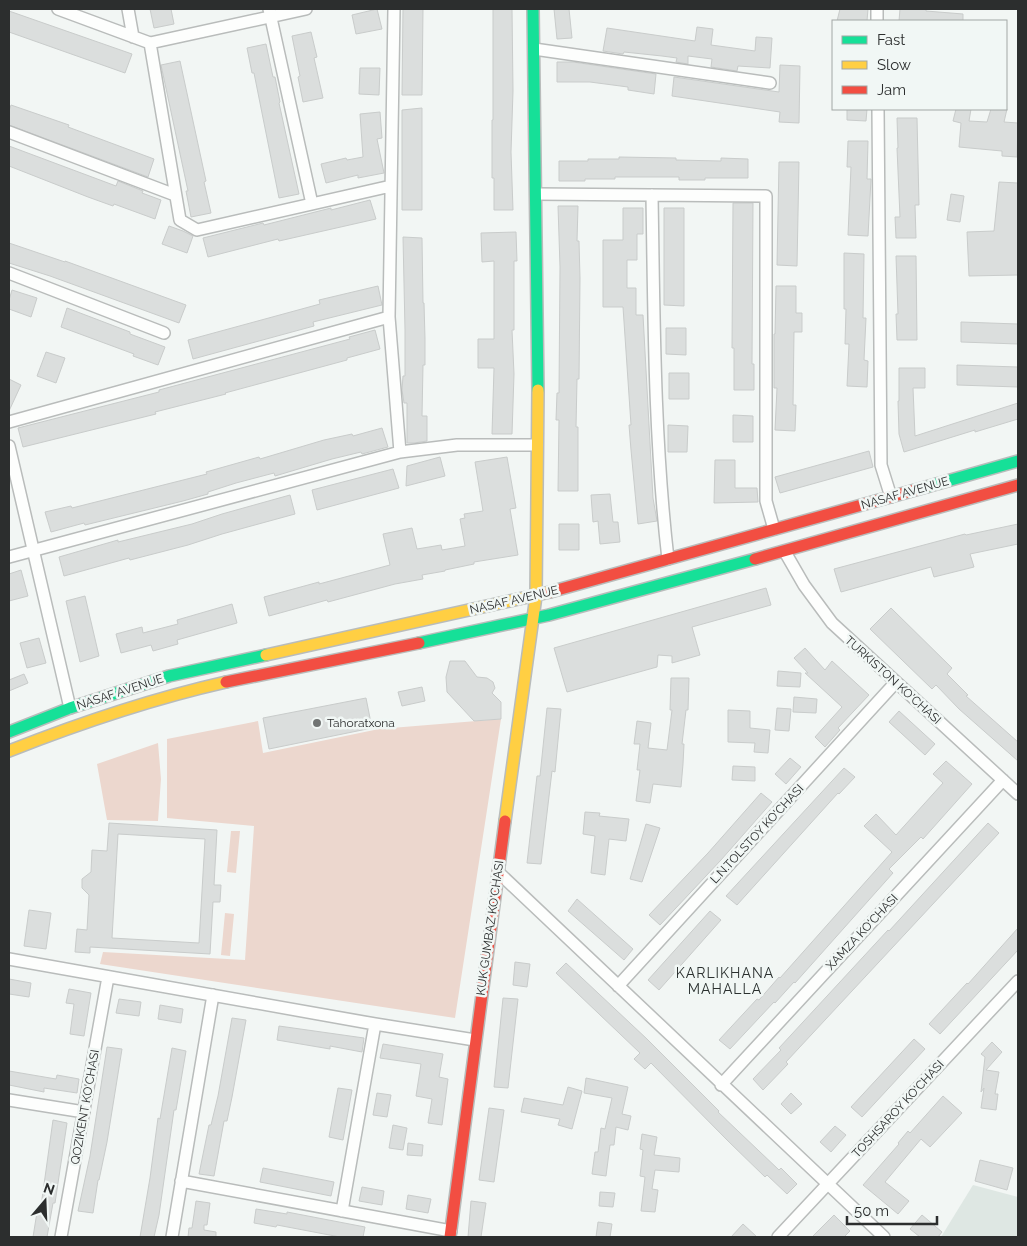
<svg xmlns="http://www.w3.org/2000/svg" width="1027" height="1246" font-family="Raleway,sans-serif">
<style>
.built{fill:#dee7e3}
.green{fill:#ecd7ce}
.building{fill:#dbdedd;stroke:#c9cccb;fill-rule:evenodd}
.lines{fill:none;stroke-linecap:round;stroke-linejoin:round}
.street-casing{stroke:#b9bcbb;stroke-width:14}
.fast-casing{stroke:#b9bcbb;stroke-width:14}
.slow-casing{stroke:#b9bcbb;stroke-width:14}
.jam-casing{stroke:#b9bcbb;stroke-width:14}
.street{stroke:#fdfefd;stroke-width:11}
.fast{stroke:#16e098;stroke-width:11}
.slow{stroke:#ffcf43;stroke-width:11}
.jam{stroke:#f24e42;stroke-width:11}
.poi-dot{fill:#717473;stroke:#f1f7f5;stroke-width:2}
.labels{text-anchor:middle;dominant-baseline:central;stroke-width:5;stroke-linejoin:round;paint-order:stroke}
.street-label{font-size:12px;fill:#2c2e2e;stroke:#f1f7f5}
.poi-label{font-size:12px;fill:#2c2e2e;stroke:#f1f7f5;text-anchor:start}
.neighbourhood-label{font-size:14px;letter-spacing:1px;fill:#2b302f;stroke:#f1f7f5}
</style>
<rect width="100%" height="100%" fill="#f2f6f4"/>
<path class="built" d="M973,1185l45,12v40h-77z"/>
<path class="green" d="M501,719l-46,299 -355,-54 3,-12 142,8 9,-134 -87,-8v-79l91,-18 5,32 116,-24z
M158,743l3,36 -3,42 -51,-1 -10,-56z
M231,831h9l-4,42 -9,-1z
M225,913l9,1 -4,42 -9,-1z"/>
<path class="building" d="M150,9h21l3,15 -20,4z
M377,9l5,20 -26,5 -4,-19z
M403,9h20l-1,86h-20z
M493,9h19l1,82 -2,61 2,58h-19v-32h-2v-58h1z
M554,9h15l3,29 -15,1z
M840,9h28l-1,12h-30z
M900,9h26v2l37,3v7h-64z
M9,11l123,43 -7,19 -116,-41z
M697,27l16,2 -2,16 44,6 1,-14 16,1 -2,30 -32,-2 -1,5 -26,-4 1,-8 -24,-3v8l-12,-2 1,-4 -15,-2 -38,-4 -1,2 -20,-3 4,-23 88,13z
M311,32l6,25 -3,1 9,40 -20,4 -5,-25 2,-1 -8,-40z
M266,44l7,33h2l5,25 -1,1 20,91 -20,4 -25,-125h-2l-5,-25z
M180,61l26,120 -2,1 7,31 -20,4 -5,-26h2l-27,-126z
M557,62h16l83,12 -2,20 -26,-4v-3l-38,-5h-33z
M780,65l20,1 -1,57 -20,-1 1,-10 -108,-16 2,-19 105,15z
M360,68h20l-1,27 -20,-1z
M11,105l58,20 -1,2 86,32 -6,18 -139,-52v-14z
M422,108v102h-20v-100z
M847,109h20l-1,12 -19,-1z
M956,109h15l-2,12 18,1 4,-13h16l-3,13 14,1 -1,34 -15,-1v-5l-43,-4 2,-24 -8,-2z
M380,112l2,26 -5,1 7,34 -26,5v-3l-32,8 -5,-19 25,-6 1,2 16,-3 -3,-43z
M897,118h20l2,87h-4l1,33h-20l-1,-21h5l-3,-69h1z
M848,141h20l-1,38h4l-3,57 -20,-1 3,-68h-4z
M9,146l107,40 2,-5 25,10 -1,2 19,7 -6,19 -41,-15 -1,2 -25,-9 -79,-31z
M619,157l57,1v2l45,1v-3l27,1v19h-43v2h-26v-3h-64v2h-30v2h-26v-20h29v-2h31z
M779,162h20l-2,104 -20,-1z
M999,182l19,1v92l-49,1 -2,-44 27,-1z
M951,194l13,2 -4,26 -13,-2z
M370,200l6,19 -97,22 -1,-2 -70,18 -5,-19 60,-15 1,2 67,-17v2z
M733,203h20l-1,161h2v26h-20v-42h-2z
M558,206h20l-1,35h2l1,37 -1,101h-2l-1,48h2v64h-20l1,-71h-3l1,-27h2l1,-126z
M623,208h20v26h-6v26h-10v28h9v27h7l10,183 4,23 -19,3 -7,-74 -2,-25h2l-8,-118h-20v-67h20z
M664,208h20v98l-20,-1z
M169,226l14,5 10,5 -6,17 -25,-9z
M516,232l1,29h-3v69h-2l2,44 -2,60h-20l2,-66h-16v-29h16v-78l-12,1 -1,-29z
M403,237l19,1 1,65h1l1,36v26h-2l-1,51h5v25l-13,2h-7v-40h-3l-2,-13 1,-14h2v-46z
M9,243l56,19v-1l121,44 -7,18 -129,-47 -41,-13z
M844,253l20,1 -1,64h3l-2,42 4,1 -1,26 -20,-1 2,-42h-4l1,-35h-2z
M896,256h20l1,84h-20l-1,-26h2z
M378,286l4,19 -69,17 1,4 -121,33 -5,-19 132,-36 -1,-4z
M776,286h20v27h6v19h-8l-1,73h3l-1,26 -20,-1 2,-42h-3v-54h1z
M12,290l25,8 -6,19 -22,-8v-9z
M67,308l63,24v2l35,13 -7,18 -25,-9 1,-2 -73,-27z
M961,322l57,2v20l-57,-2z
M666,328h20v27l-20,-1z
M375,330l5,19 -33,9v2l-122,33 1,1 -71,18 1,2 -133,33 -5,-19 141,-36v-2l191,-51 -1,-2z
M46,352l19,6 -9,25 -19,-7z
M957,365l61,2v20l-61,-2z
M899,368h26v20h-12l2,48 103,-33v16l-43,13v-2l-71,22 -5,-18 -1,-33h1z
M669,373h20v26h-20z
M9,379l12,6 -12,26z
M733,415l20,1v26h-20z
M668,425l20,1 -1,26h-19z
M382,428l6,19 -26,7 -1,-2 -29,7 -57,17 -1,-3 -38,10 -28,9v2l-25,7 -98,24 -1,-2 -33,9 -6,-20 26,-6 1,2 135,-34 -1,-2 53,-15 1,2 64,-19 28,-6 1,2z
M869,451l4,16 -93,26 -5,-16z
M440,457l5,19 -39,10 1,-20z
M507,457l9,51 -6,1 8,46 -44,7v2l-29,6v1l-23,4 1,4 -28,5 -67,18 -1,-2 -58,16 -5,-19 55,-15v2l71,-19 -7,-31 29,-6 5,21 24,-4 1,5 23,-4 -5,-27 5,-1 -1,-4 19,-3 -8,-49z
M715,460h20v28h22l1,14 -44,1z
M393,469l6,19 -82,22 -5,-20z
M610,494l3,28h5l2,20 -20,2 -2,-23 -5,1 -2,-27z
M290,495l5,19 -73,20 -34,11 -58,15 -1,-2 -65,18 -5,-19 59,-17v2l74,-18 30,-10z
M559,524h20v26h-20z
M1018,524v20l-48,10 4,13 -40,10 -3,-10 -90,25 -7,-23 131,-35 1,1z
M21,570l7,26 -19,5v-27z
M766,588l5,17 -79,22 8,28 -28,8v-7l-14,-1 -1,12 -90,25 -13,-44z
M85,596l14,60 -19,6 -14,-61z
M232,604l5,19 -60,17 1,4 -25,7 -2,-6 -30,8 -5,-19 26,-7 1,6 35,-9 -1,-4z
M891,608l61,60 -5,6 21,21 -2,1 52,46v19l-59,-52 -23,-24 -4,4 -62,-60z
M39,638l7,25 -19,5 -7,-25z
M805,648l20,22 7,-9 37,34 -31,33 2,2 -15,17 -10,-10 27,-30 -37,-34h3l-14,-15z
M450,661h15l12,16 10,1 6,4 2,6 -3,5 9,9v17l-27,2 -27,-29 -1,-15z
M778,671l23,2 -1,14 -23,-1z
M24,674l4,9 -19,8v-11z
M671,678h18l-1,32h-2l-4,34h2l-1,20 -2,23 -28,-3 -3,19 -14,-2 4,-31h-3l3,-26h-6l3,-23 14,2 -3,25 19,2 5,-40h-2z
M422,687l3,14 -23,5 -4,-14z
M794,697l23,2 -1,14 -23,-1z
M366,698l6,30 -103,21 -6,-31z
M547,708l14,1 -6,63 -3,-1 -11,93 -14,-1 10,-87h3z
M777,708l14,1 -2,22 -14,-1z
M728,710l22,1v17l20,2 -2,23 -14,-1 1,-9 -27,-1z
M899,711l36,33 -10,11 -36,-33z
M790,758l11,9 -15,17 -11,-10z
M946,761l26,23 -49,55 -2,-2 -32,32 4,4 -41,46 -57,64 -1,-1 -19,21 -1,-1 -44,47 -11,-9 38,-41 2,1 20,-23 1,1 112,-126 -28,-26 12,-12 20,21 47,-52 -10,-9z
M733,766l22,1v14l-23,-1z
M844,768l11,9 -16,17 -1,-1 -101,112 -11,-9z
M761,793l11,9 -51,58 -61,65 -11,-10 59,-62z
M585,812l15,1 -1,3 30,3 -3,22 -17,-2 -4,36 -14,-2 4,-37 -12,-2z
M109,823l108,7 -3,55h7l-1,17h-7l-3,52 -120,-7v6l-15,-1 2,-23 10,1 2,-35 -7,-7v-9l9,-7 1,-22 15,1zM118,834l87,5 -6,104 -87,-5z
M988,823l11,10 -187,201 -26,28 2,2 -25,26 -10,-11 28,-29 -2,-2 109,-118 1,1z
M646,824l14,4 -18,54 -12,-3z
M577,899l56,50 -9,11 -56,-49z
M29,910l22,3 -5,36 -22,-3z
M710,911l11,9 -62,70 -11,-10z
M1018,928v22l-78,84 -11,-10 38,-41 1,1z
M515,962l15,2 -3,23 -14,-2z
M566,963l81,76 72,72 -1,1 61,58 2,-2 16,16 -10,10 -20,-19 -2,2 -37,-36 -77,-78 -6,6 -11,-10 6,-6 -84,-80z
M9,979l22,4 -2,14 -20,-3z
M69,989l22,4 -7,43 -14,-2 4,-30 -8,-1z
M503,998l15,1 -10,89 -14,-1z
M119,999l22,3 -2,14 -23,-3z
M160,1005l23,4 -2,14 -23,-4z
M232,1018l14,2 -14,77 -5,24h-3l-10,55 -15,-2 10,-49h2l7,-29z
M279,1026l85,12 -2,14 -32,-6v3l-53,-9z
M914,1039l11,10 -63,68 -11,-10z
M992,1042l10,10 -16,18 13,2 -4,22h3l-2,16 -15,-2 3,-20 -3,4 4,-35 -4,-3z
M383,1044l60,10 -4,23 9,2 -6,46 -14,-2 4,-24 -16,-3 5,-32 -41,-6z
M107,1047l15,2 -15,93 -8,38h-1l-5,33 -15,-2 12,-55z
M172,1048l14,3 -10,59h-2l-15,105 -5,22h-14l10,-59 8,-60 2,1z
M9,1071l47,8 1,-4 22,4 -2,14 -33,-5v4l-35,-7z
M586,1078l42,9 -6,27 9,2 -3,14 -12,-3 -2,18h-4l-4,31 -14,-2 3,-22h3l3,-24 4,1 7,-31 -28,-5z
M568,1087l14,4 -10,38 -14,-4 2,-6 -39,-7 3,-14 39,7z
M338,1088l14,2 -9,50 -14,-3z
M377,1093l14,2 -4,22 -14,-2z
M791,1093l11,11 -11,10 -10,-10z
M943,1096l19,17 -32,34 -9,-8 -36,43 24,19 -11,13 -35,-29 36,-41 -1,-1 10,-12 2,2z
M489,1108l15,2 -10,72 -15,-2z
M53,1120l14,3 -12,80h-2l-6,34h-14l5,-31h3z
M393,1125l14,3 -4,22 -14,-2z
M835,1126l11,9 -15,17 -11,-10z
M642,1134l15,3 -3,18 26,3 -1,14 -24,-2 -3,19 6,1 -3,22 -14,-1 4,-34 -5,-1 3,-26 -3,-1z
M408,1143l15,2 -1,11 -15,-1z
M980,1160l33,8 -6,22 -32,-9z
M263,1168l71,14 -3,14 -71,-14z
M362,1187l22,4 -2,14 -23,-4z
M600,1192l15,1 -2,14 -14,-1z
M408,1195l23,4 -3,14 -22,-4z
M196,1201l14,2 -3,22h-3v5l12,2v5h-28l1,-9h3z
M471,1201l15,2 -5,34h-13z
M256,1209l31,5v-2l78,15 -2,10h-23l-63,-12 -1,2 -22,-4z
M834,1215l16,16 -6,6h-32z
M922,1215l20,17 -4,5h-18l-10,-8z
M598,1222l14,2 -2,13h-14z
M743,1224l14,13h-26z"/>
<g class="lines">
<g class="street-casing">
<path id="street" d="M58,9l92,34
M128,9l5,28
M269,9l43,195
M394,9l-5,308 11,135
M877,9v12
M150,43l30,177 17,10 194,-44
M150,43l156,-34
M534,49l236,34
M878,109l3,356 10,32
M9,132l166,63
M536,194l230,2v305l8,28
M652,195c2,121 2,243 16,364
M9,273l155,60
M9,422l380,-105
M9,446l61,262
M785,552l19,33 28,38 186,171
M9,557l391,-105 57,-7h80
M498,872l386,365
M9,959l366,65 100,16
M618,986l278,-304
M721,1085l282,-305
M9,1100l75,12
M181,1181l270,50
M342,1211l33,-187
M61,1237l47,-260
M172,1237l41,-242
M778,1237l240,-256"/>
</g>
<g class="fast-casing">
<path id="fast" d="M533,9l5,381
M926,487l92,-26
M419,643l130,-28 206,-56
M9,732l61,-24 99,-32 97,-21"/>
</g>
<g class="slow-casing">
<path id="slow" d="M266,655l284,-63
M9,751c71,-28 142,-52 217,-69
M505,821l31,-225 2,-206"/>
</g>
<g class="jam-casing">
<path id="jam" d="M755,559l263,-74
M550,592l376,-105
M226,682l193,-39
M450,1237l55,-416"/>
</g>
<use href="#street" class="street"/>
<use href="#fast" class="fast"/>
<use href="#slow" class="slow"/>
<use href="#jam" class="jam"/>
</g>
<circle class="poi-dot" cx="317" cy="723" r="5"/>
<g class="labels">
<g class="street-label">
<text transform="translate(905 493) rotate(-16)">NASAF AVENUE</text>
<text transform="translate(514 600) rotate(-13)">NASAF AVENUE</text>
<text transform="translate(893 680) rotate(42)">TURKISTON KO'CHASI</text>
<text transform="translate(120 692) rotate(-18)">NASAF AVENUE</text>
<text transform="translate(757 834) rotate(-47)">L.N.TOLSTOY KO'CHASI</text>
<text transform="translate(490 928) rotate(-82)">KUK GUMBAZ KO'CHASI</text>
<text transform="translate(862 932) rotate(-47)">XAMZA KO'CHASI</text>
<text transform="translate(85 1107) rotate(-80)">QOZIKENT KO'CHASI</text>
<text transform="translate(898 1109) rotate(-47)">TOSHSAROY KO'CHASI</text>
</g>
<g class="poi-label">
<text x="327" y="723">Tahoratxona</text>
</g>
<g class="neighbourhood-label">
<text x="725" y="973">KARLIKHANA<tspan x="725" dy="16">MAHALLA</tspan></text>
</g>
</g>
<rect width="1027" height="1246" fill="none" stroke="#2c2e2e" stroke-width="20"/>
<rect x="832" y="20" width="175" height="90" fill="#f1f7f5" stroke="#a2a7a5"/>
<rect x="842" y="36" width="25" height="8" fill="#16e098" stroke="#a2a7a5"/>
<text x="877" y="45" font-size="15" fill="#2c2e2e">Fast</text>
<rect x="842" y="61" width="25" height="8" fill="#ffcf43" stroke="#a2a7a5"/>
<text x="877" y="70" font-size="15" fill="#2c2e2e">Slow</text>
<rect x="842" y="86" width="25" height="8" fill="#f24e42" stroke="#a2a7a5"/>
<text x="877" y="95" font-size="15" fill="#2c2e2e">Jam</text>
<g transform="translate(45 1201) rotate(19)" stroke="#f1f7f5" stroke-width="4" paint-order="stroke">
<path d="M0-4L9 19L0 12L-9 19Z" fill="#2c2e2e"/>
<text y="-8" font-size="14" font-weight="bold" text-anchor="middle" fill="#2c2e2e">N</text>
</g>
<path d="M847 1216v8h90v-8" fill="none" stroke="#2c2e2e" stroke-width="2.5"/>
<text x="854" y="1216" font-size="15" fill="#2c2e2e" stroke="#f1f7f5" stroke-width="4" paint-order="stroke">50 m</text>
</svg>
